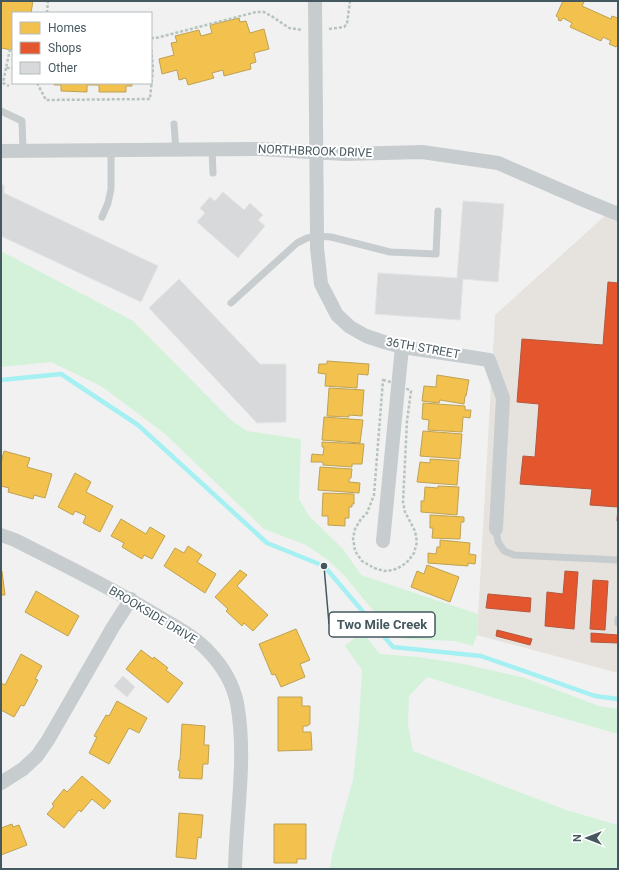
<svg xmlns="http://www.w3.org/2000/svg" width="619" height="870" font-family="Roboto,sans-serif">
<style>
.commercial{fill:#e6e3de}
.green{fill:#d3f2d9}
.homes{fill:#f2c14e;stroke:#bea253}
.shops{fill:#e4572e;stroke:#b5573d}
.lines{fill:none;stroke-linecap:round;stroke-linejoin:round}
.stream{stroke:#a5f0f2;stroke-width:4.5}
.building{fill:#d8d9da;stroke:#e2e3e4}
.path{stroke:#b6c4bd;stroke-width:2.5;stroke-dasharray:3 2;stroke-linecap:butt}
.service{stroke:#c7ccce;stroke-width:7}
.minor{stroke:#c7ccce;stroke-width:14}
.labels{text-anchor:middle;dominant-baseline:central;stroke-width:4;stroke-linejoin:round;paint-order:stroke}
.street-label{font-size:12px;fill:#46585f;stroke:#fff}
.leader{fill:none;stroke:#46585f;stroke-width:1.5}
.callout-dot{fill:#46585f;stroke:#fff;stroke-width:1.5}
.callout{fill:#fff;stroke:#46585f;stroke-width:1.5}
.callout-label{font-size:13px;text-anchor:middle;font-weight:bold;fill:#46585f}
</style>
<rect width="100%" height="100%" fill="#f1f1f1"/>
<path class="commercial" d="M618,204v469l-141,-38 18,-320z"/>
<path class="green" d="M1,251l104,55 28,15 98,99 16,11 54,8 -2,60 10,17 34,33 18,26 117,39 -1,21 -4,11 -18,-5 -51,-2 -34,-32 -26,-32 -16,-15 -22,-15 -42,-16 -100,-96 -63,-47 -50,-24 -50,5z
M362,632l18,22 38,3 46,7 61,14 74,28 19,3v25l-104,-30 -87,-27 -18,19 -1,28 5,27 153,59 52,15v44h-288l2,-14 21,-75 6,-58 3,-52 -17,-24z"/>
<path class="homes" d="M1,1h32l-2,12h-18l-1,37 -11,-2z
M563,1h18l3,1 -2,4 29,13 1,-3 6,2v27h-1l-1,2 -7,-3 2,-3 -8,-4 -2,4 -31,-14 2,-4 -9,-5 -2,3 -3,-1 1,-2 -3,-2z
M239,18l1,4 6,-1 4,12 14,-4 5,20 -15,4 2,9 -6,2 1,5 -27,7 -1,-6 -11,3 2,5 -26,7 -2,-7 -7,2 -2,-10 -15,4 -3,-15 15,-4 -3,-12 6,-1 -2,-6 24,-6 2,6 11,-3 -2,-8z
M54,83h78v3h-6v6h-27v-7h-12v7l-26,-1v-6h-7z
M327,361l42,3 -1,11 -10,-1 -1,14 -32,-2 1,-12 -8,-1 1,-9h8z
M437,375l32,5 -3,16h-1l-1,8 -24,-4 -1,3 -17,-2 2,-15 12,1z
M329,388l35,2 -2,26 -13,-1v2l-22,-1z
M423,403l42,3v4h6l-1,8 -7,-1 -1,15 -34,-2 1,-10 -7,-1z
M324,417l39,3 -3,23 -38,-3z
M423,431l39,3 -2,25 -40,-3z
M322,442l42,2 -2,20h-10v3l-29,-2v-3h-12l1,-8 11,1 1,-8h-2z
M4,451l26,7 -3,9 25,7 -7,24 -11,-3 -1,4 -25,-7 1,-4 -8,-2v-23z
M430,459l29,2 -2,24 -40,-3 3,-20 10,1z
M320,467l32,2 -1,9 -2,1v3l11,1 -1,10 -41,-3z
M75,473l16,9 -5,10 27,14 -13,26 -17,-9 3,-7 -11,-5 -2,4 -15,-8z
M438,486l21,1 -2,28 -36,-3v-11h3l1,-14 13,1z
M323,493l31,1v10h-2v3h-3v11h-4v8l-17,-1v-9h-6z
M430,515l34,2v5h-3l-1,17 -28,-1 1,-10h-3z
M121,519l25,15 4,-7 15,9 -13,23 -8,-4 -2,4 -20,-12 2,-4 -13,-7z
M440,540l30,3 -1,11 7,1 -1,9 -7,-1v3l-40,-3v-10l8,1 1,-7h3z
M188,546l14,9 -5,7 19,12 -11,19 -41,-27 11,-18 9,5z
M427,565l32,12 -9,25 -39,-15 6,-16 7,3z
M240,570l7,5 -10,11 31,29 -15,16 -9,-8 -2,3 -16,-15 2,-2 -13,-12z
M2,571l3,24h-4v-23z
M36,591l43,25 -11,20 -43,-24z
M296,629l14,31 -10,4 5,13 -24,10 -6,-13 -3,1 -13,-31z
M141,650l12,9 1,-2 14,11 -2,2 17,13 -15,20 -42,-34z
M21,654l21,12 -7,13 3,1 -14,26 -3,-1 -7,12 -13,-7v-27l4,2z
M278,697h24v9h8v18l-3,2h-4v6h8l1,18 -34,1z
M117,701l30,17 -8,15 -10,-5 -20,36 -20,-11 8,-16 -3,-1 12,-21 3,1z
M182,724l23,2 -1,19h5l-1,19h-5l-1,15 -23,-1 1,-7 -2,-1 1,-10h1z
M82,776l29,25 -7,8 -12,-10 -11,13 -2,-2 -15,18 -17,-14 7,-8 -2,-2 12,-15 3,3z
M179,813l24,2 -2,23 -3,-1 -2,22 -20,-2z
M12,824l1,3 6,-2 8,20 -26,10v-27z
M274,824h32v35h-9v4h-23z"/>
<path class="shops" d="M608,282l10,1v238h-1l1,-14 -28,-2 2,-16 -72,-5 3,-28 12,1 4,-53 -22,-2 5,-63 81,6z
M565,571l13,1 -4,57 -29,-3 2,-34 16,2z
M593,580l15,1 -3,49 -15,-1z
M488,594l43,4 -1,14 -44,-4z
M497,630l35,9 -2,6 -34,-9z
M591,633l27,2v8l-27,-1z"/>
<g class="lines">
<path class="stream" d="M1,380l60,-6 77,51 129,118 57,23 69,81 88,9 114,40 23,3"/>
</g>
<path class="building" d="M1,185h3v8l154,73 -17,36 -140,-66z
M223,192l21,18 6,-7 13,12 -5,5 7,6 -27,32 -41,-36 8,-9 -5,-5 10,-11 5,4z
M463,201l41,3 -6,78 -35,-3 -3,41 -85,-6 3,-41 79,5z
M179,279l81,85h26v58l-29,1 -108,-115z
M123,676l12,11 -8,10 -13,-11z"/>
<g class="lines">
<path class="path" d="M47,13l1,-12
M329,29l15,-2 3,-3 3,-23
M151,38h5l100,-26h8l9,5 16,11 13,2
M10,49l-4,19h7
M6,68l-3,15 6,3
M37,83l9,17 104,-1 3,-31 -2,-21
M383,380l15,4 13,7 -4,30 -4,81 2,10 10,19 2,11 -3,11 -6,8 -6,5 -9,4 -9,1 -10,-3 -12,-7 -7,-10 -2,-13 2,-9 6,-10 6,-6 7,-18z"/>
<path class="service" d="M1,111l21,10 1,30
M174,124l2,26
M212,149l1,24
M102,217l6,-14 3,-14v-39
M231,303l66,-60 10,-5 10,-2 14,1 59,15 46,2 2,-43
M496,529l2,13 6,9 10,4 104,5
M618,623v-4"/>
<path class="minor" d="M315,1l2,235v12l4,36 16,31 13,12 16,9 18,6 18,5 68,10 19,3 14,38 -7,131
M1,151l259,-2 85,5 77,-2 76,11 88,38 32,13
M1,535l14,5c49,25 99,49 146,78 17,10 36,20 49,35 13,14 23,31 27,50 10,55 -1,111 -2,166
M383,541l19,-194
M1,783l22,-14 14,-13 11,-16 65,-113 18,-28"/>
</g>
<g class="labels">
<g class="street-label">
<text transform="translate(315 151) rotate(2)">NORTHBROOK DRIVE</text>
<text transform="translate(423 348) rotate(10)">36TH STREET</text>
<text transform="translate(153 615) rotate(31)">BROOKSIDE DRIVE</text>
</g>
</g>
<path class="leader" d="M324 566L329 624"/>
<circle class="callout-dot" cx="324" cy="566" r="4"/>
<rect class="callout" x="329" y="612" width="106" height="25" rx="4"/>
<g class="callout-label">
<text x="382" y="629">Two Mile Creek</text>
</g>
<rect width="619" height="870" fill="none" stroke="#46585f" stroke-width="4"/>
<rect x="12" y="12" width="140" height="72" fill="#ffffff" stroke="#b5bcbf"/>
<rect x="20" y="22" width="20" height="12" fill="#f2c14e" stroke="#b5bcbf"/>
<text x="48" y="32" font-size="12" fill="#46585f">Homes</text>
<rect x="20" y="42" width="20" height="12" fill="#e4572e" stroke="#b5bcbf"/>
<text x="48" y="52" font-size="12" fill="#46585f">Shops</text>
<rect x="20" y="62" width="20" height="12" fill="#d8d9da" stroke="#b5bcbf"/>
<text x="48" y="72" font-size="12" fill="#46585f">Other</text>
<g transform="translate(587 838) rotate(270)" stroke="#ffffff" stroke-width="3" paint-order="stroke">
<path d="M0-3L7 15L0 10L-7 15Z" fill="#46585f"/>
<text y="-6" font-size="11" font-weight="bold" text-anchor="middle" fill="#46585f">N</text>
</g>
</svg>
